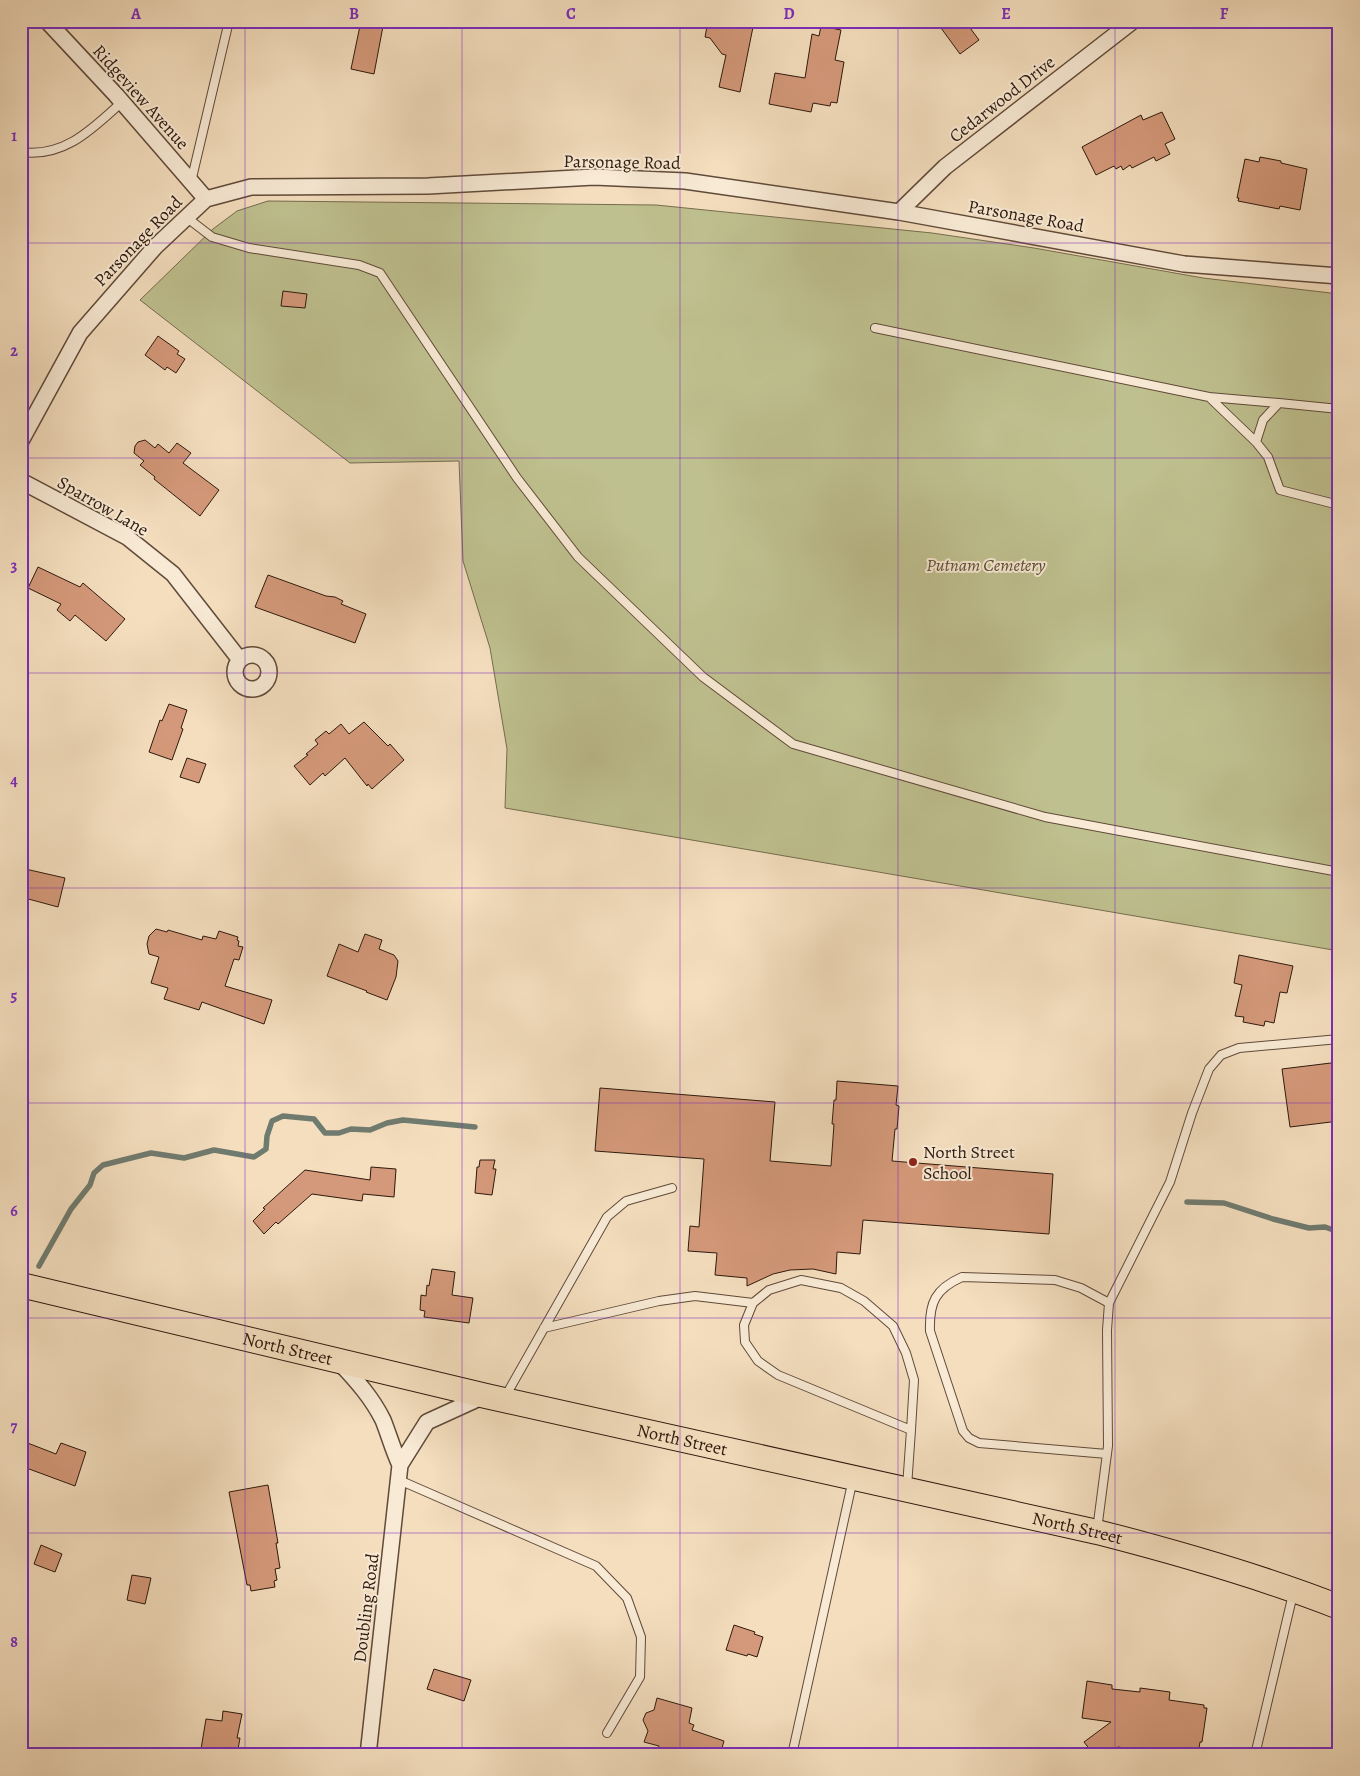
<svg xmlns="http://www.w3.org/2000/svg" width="1360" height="1776" font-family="Alegreya,serif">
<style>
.green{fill:#bfc08f;stroke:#766c4e}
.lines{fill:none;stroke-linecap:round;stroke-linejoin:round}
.stream{stroke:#707b6f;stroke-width:5.5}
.building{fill:#d4997a;stroke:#2e190d}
.service-casing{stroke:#604a39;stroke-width:10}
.minor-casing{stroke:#604a39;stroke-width:18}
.primary-casing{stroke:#2e190d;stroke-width:26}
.service{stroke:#f8ead5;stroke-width:8}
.minor{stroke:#f8ead5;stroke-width:15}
.primary{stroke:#f4debe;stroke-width:24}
.grid{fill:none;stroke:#7b2cbf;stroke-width:1;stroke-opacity:0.55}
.poi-dot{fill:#8f2418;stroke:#f8ead5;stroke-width:2}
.labels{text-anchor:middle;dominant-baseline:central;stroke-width:4;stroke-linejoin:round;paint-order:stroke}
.street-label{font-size:18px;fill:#2e190d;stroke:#f8ead5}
.park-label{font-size:18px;font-style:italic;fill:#5a4b34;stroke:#f8ead5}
.poi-label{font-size:18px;fill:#2e190d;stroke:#f8ead5;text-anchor:start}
.neatline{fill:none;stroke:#7b2cbf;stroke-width:2}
.grid-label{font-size:16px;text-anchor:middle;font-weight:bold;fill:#7b2cbf}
</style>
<rect width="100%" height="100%" fill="#f4debe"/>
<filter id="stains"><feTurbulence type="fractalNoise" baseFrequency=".004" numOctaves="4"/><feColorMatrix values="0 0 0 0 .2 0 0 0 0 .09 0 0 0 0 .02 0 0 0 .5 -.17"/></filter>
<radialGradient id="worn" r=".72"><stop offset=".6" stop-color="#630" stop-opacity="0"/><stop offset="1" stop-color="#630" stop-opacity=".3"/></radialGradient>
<path class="green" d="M268,201l388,4 276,28 102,15 169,30 136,16v657l-834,-143 2,-59 -17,-101 -27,-87 -4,-100 -109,2 -210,-163 73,-71 24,-18z"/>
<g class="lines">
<path class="stream" d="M1187,1202l37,1 49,16 36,9 16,-1 14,5
M39,1266l32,-57 19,-24 4,-12 9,-8 48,-12 33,5 30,-8 40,7 12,-8 1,-13 5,-15 11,-5 31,3 11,14h14l12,-4 19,1 17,-7 16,-3 72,7"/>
</g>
<path class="building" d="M361,21h23l-10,53 -23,-5z
M708,21h42l-1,5 4,1 -13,65 -21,-5 7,-32 -4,-1 -12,-16 -5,-1z
M950,21h15l14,19 -19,14 -19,-26z
M821,26l20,4 -6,30 9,2 -7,41 -6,-1 -1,4 -17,-3 -2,9 -42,-8 6,-31 30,5 7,-44 7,2z
M1162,112l13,27 -10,5 5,10 -14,7 -2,-4 -22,11 -2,-3 -7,5 -2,-4 -5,3 -2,-3 -18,9 -14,-28 59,-32 2,5z
M1260,157l21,4v2l26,6 -7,41 -20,-4 -1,3 -41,-8 1,-3h-2l8,-39 14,3z
M283,291l24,3 -2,14 -24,-2z
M158,336l21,15 -2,3 8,5 -9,14 -9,-6 -2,3 -20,-15z
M145,440l10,8 3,-4 11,9 8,-10 14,10 -8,10 36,27 -19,26 -46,-37 1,-2 -15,-12 4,-4 -10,-8 1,-7 3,-4z
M38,567l42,20 3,-4 42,36 -19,22 -31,-26 -5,6 -13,-11 4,-6 -33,-16z
M268,575l58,21 9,1 8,4 -2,3 25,10 -11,29 -100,-36z
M169,704l18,6 -6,18 2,1 -11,31 -23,-8 11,-32 2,1z
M364,722l24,24 2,-2 14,16 -32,29 -4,-5 -1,2 -22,-28 -20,18 -2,-3 -13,12 -16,-19 14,-11 -2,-1 12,-10 -3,-4 11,-9 3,3 12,-10 8,10z
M187,758l19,6 -7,19 -19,-6z
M21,868l44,10 -7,29 -37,-10z
M156,929l11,3 1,-2 34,10 1,-4 13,3 3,-8 19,6 -1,3 2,1 -1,5 5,1 -4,13 -5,-1 -9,27 47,14 -8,24 -62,-22 -3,8 -35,-11 4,-11 -17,-5 8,-26 -10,-3 -2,-10 2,-8z
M365,934l17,6 -3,9 15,6 4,6 -2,16 -9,23 -21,-8 1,-1 -40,-15 12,-32 19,8z
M1239,955l54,11 -6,27 -7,-1 -6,31 -9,-2 -1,5 -21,-4 1,-5 -9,-1 7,-31 -8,-2z
M1339,1062v59l-49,6 -8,-58z
M837,1081l61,5 -2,19 3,1 -2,23h-2l-3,32 161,13 -4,60 -186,-14 -3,34 -23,-2 -1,22 -23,-5 -23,1 -17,4 -26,12v-8l-32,-3 2,-22 -29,-2 2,-25 9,1 5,-68 -109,-8 5,-63 175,14 -5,59 61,5 3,-42h-2l2,-24h2z
M480,1160h15l-2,9h3l-4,26 -17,-2 2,-26h2z
M371,1167l25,2 -2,28 -31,-3 -1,7 -50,-7 -34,30 -2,-2 -12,12 -11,-13 12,-12 -2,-1 42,-38 65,10z
M432,1269l23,3 -3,23 21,3 -4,25 -45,-6 1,-6 -5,-1 1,-15 5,1 1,-11 2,1z
M25,1442l31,12 5,-11 25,9 -11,34 -54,-20v-14z
M268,1485l10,58h-2l4,25 -5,1 2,11 -3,1 1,6 -24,4 -1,-6h-3l-18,-93z
M41,1545l21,9 -7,18 -21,-8z
M132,1575l19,3 -6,26 -18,-4z
M734,1625l21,7 -1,2 9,3 -6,20 -9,-3 -1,2 -21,-6z
M434,1669l37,11 -7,21 -37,-12z
M1087,1681l25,4v4l28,3v-4l30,4 -1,8 35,5v3h3l-5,34h-2l-2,13h-27l-53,-8 -11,8h-13l-10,-13 27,-20 -29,-4z
M657,1698l35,10 -3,15 5,2 -2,5 32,11 -4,14h-63l2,-9 -15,-4 4,-11 -5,-11 3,-7 8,-3z
M223,1711l19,3 -5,24h3l-3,17h-23l1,-3 -14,-3 5,-30 16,2z"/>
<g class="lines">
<g class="service-casing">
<path id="service" d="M21,152c44,6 72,-24 101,-50
M191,182l38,-161
M186,217l26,20 37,11 110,17 21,8 137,205 61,79 125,120 90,67 252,73 294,55
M875,328l334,69 47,45 12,15 12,33 59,15
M1209,397l70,6 -16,17 -7,22
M1279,403l60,6
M544,1328l115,-27 36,-5 58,7
M505,1397l102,-180 19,-16 46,-13
M1107,1454l-128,-11 -10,-5 -6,-7 -33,-100c-1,-28 5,-42 32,-54l93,3 26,8 28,15
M399,1480l197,86 31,32 14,39 -1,40 -33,56
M907,1487l4,-57 3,-50 -8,-27 -13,-27 -29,-25 -23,-13 -40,-8 -32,10 -16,13 -9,22 1,17 13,19 20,14 133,55
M1097,1530l11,-84 -1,-116 2,-27 61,-121 22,-69 17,-44 12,-14 18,-7 100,-9
M792,1755l61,-276
M1255,1755l38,-161"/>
</g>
<g class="minor-casing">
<path id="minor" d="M47,21l69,74 90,104
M899,212l46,-45 188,-146
M21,441l59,-108 75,-86 51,-48 45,-12 177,-1 166,-9 91,4 214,31 285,52 155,12
M21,481l106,56 46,37 67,86
M235 672a17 17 0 1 1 34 0a17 17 0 1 1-34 0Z
M340,1363c17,18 32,35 43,57 6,15 10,30 17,45
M368,1755l32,-290 27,-43 57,-26"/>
</g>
<g class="primary-casing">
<g id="primary">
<path id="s1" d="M21,1285l465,111 611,136c82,21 163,44 242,75"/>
</g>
</g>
<use href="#service" class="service"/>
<use href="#minor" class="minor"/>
<use href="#primary" class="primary"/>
</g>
<path class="grid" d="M245,21v1734M462,21v1734M680,21v1734M898,21v1734M1115,21v1734M21,243h1318M21,458h1318M21,673h1318M21,888h1318M21,1103h1318M21,1318h1318M21,1533h1318"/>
<circle class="poi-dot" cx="913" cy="1162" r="5"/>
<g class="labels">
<g class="street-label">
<text transform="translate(141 97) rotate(48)">Ridgeview Avenue</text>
<text transform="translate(1002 99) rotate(-38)">Cedarwood Drive</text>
<text transform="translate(622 162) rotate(1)">Parsonage Road</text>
<text transform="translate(1026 216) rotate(10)">Parsonage Road</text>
<text transform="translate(138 241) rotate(-46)">Parsonage Road</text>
<text transform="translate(103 506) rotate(30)">Sparrow Lane</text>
<text stroke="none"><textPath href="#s1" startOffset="274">North Street</textPath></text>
<text stroke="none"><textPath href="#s1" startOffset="679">North Street</textPath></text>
<text stroke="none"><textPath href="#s1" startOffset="1084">North Street</textPath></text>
<text transform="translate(366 1608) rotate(-83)">Doubling Road</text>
</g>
<g class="park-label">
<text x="986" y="565">Putnam Cemetery</text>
</g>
<g class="poi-label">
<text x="923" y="1152">North Street<tspan x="923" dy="21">School</tspan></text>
</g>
</g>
<rect width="1360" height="1776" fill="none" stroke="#f4debe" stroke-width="55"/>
<rect x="28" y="28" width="1304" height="1720" class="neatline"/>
<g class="grid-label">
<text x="136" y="19">A</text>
<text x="354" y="19">B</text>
<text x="571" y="19">C</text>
<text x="789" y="19">D</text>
<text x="1006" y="19">E</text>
<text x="1224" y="19">F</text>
<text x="14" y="141">1</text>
<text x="14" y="356">2</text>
<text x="14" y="571">3</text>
<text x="14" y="786">4</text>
<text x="14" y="1001">5</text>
<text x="14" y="1216">6</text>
<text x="14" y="1432">7</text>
<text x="14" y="1647">8</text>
</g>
<rect width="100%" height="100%" filter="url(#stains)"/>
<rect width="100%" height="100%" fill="url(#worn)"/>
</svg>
